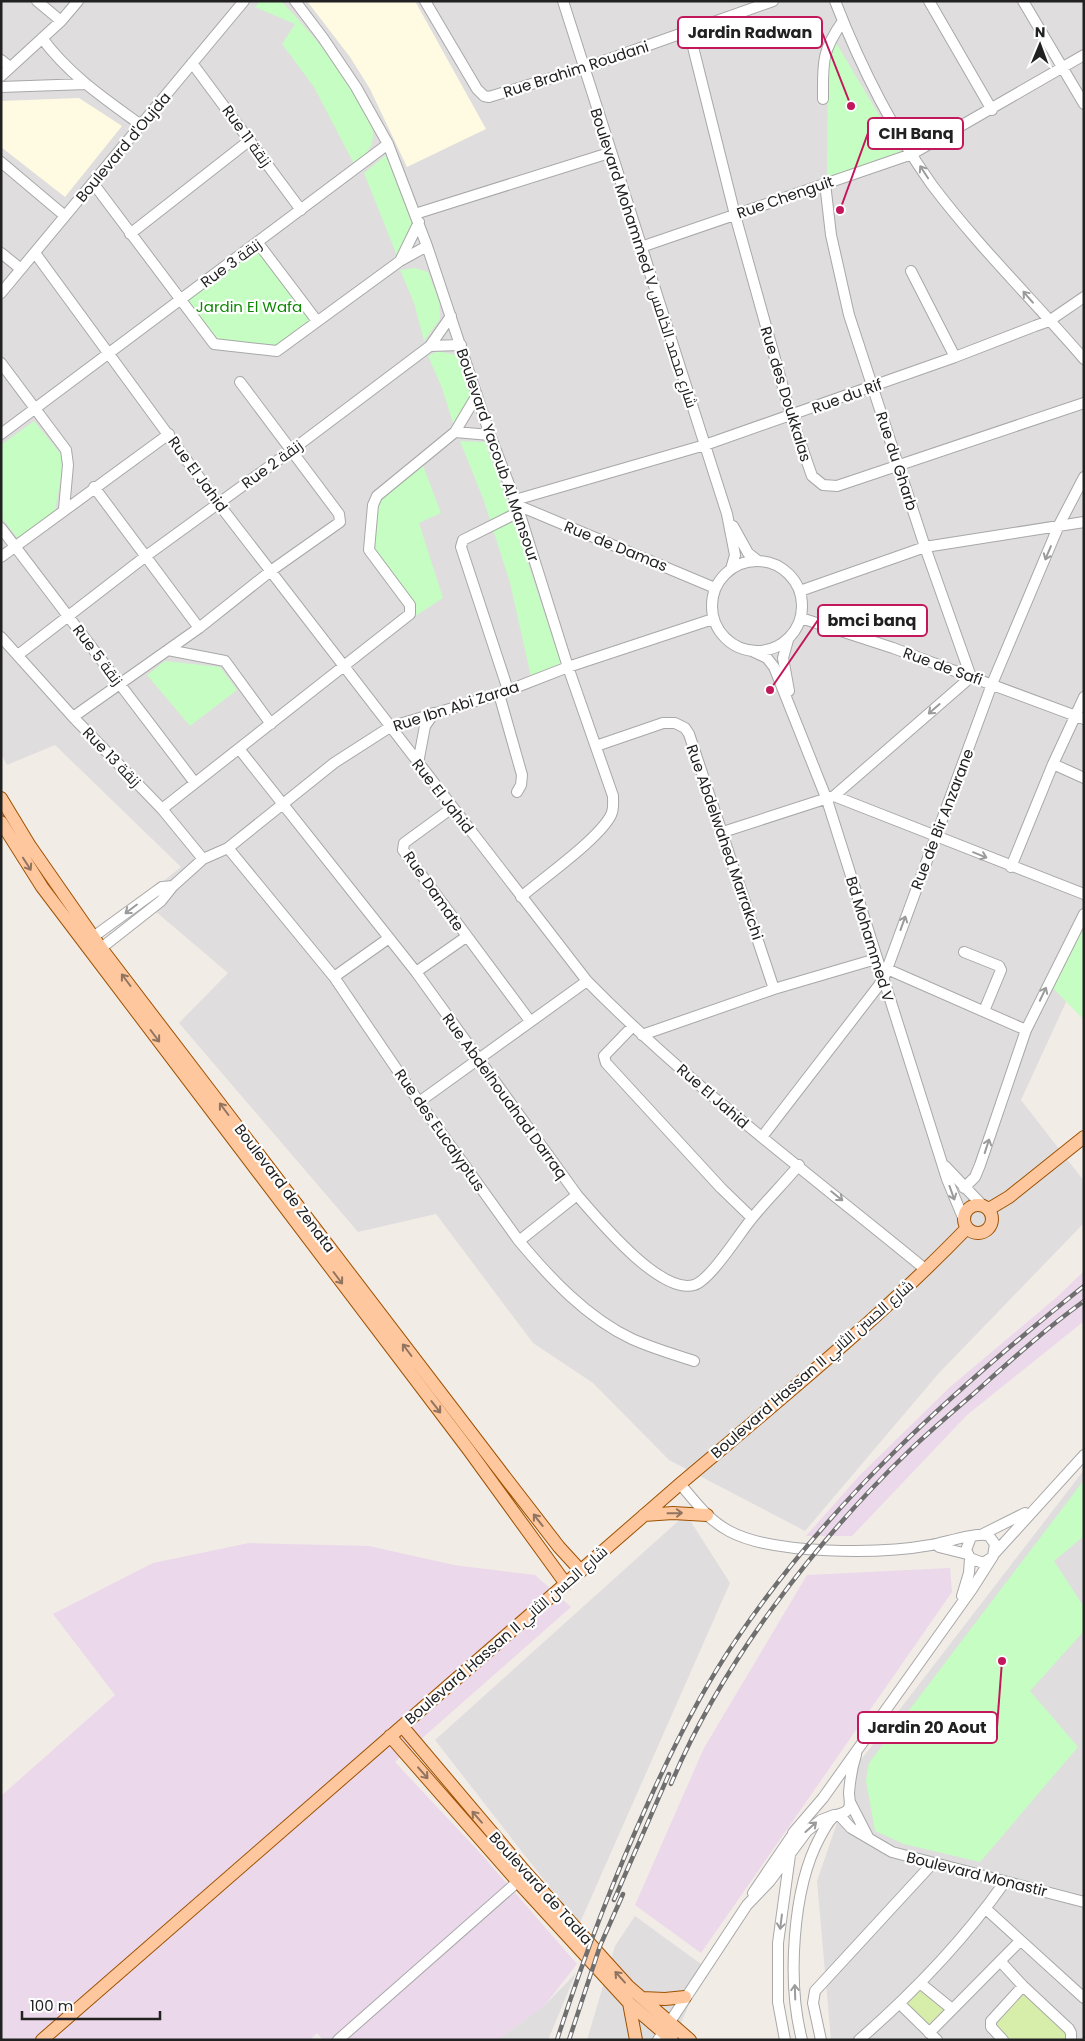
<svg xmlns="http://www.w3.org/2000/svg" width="1085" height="2041" font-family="Poppins,Cairo,sans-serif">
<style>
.residential{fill:#dfddde}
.industrial{fill:#ebd8ea}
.education{fill:#fffbe2}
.grass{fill:#d6eeaa}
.park{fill:#c6fdc2}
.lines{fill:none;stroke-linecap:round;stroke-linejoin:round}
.minor-casing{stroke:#a8a8a8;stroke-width:12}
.major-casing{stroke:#9d5200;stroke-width:14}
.minor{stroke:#fff;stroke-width:10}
.major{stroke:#ffc79e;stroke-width:12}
.rail-casing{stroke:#6f6f6f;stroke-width:4.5}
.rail{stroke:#fff;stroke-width:2.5;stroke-dasharray:8;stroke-linecap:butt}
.oneway{stroke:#9b9b9b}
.oneway2{stroke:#907460}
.labels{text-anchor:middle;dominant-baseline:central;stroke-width:4.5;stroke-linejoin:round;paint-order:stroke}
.street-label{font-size:15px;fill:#212121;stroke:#fff}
.park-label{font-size:15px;fill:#0d8904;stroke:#fff}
.leader{fill:none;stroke:#c2185b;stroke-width:2}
.callout-dot{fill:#c2185b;stroke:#fff;stroke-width:2}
.callout{fill:#fff;stroke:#c2185b;stroke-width:2}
.callout-label{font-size:16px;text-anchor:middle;font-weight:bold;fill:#212121}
</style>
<rect width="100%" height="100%" fill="#f2ece7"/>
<path class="residential" d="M1,1h1083v962l-63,137 63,81v42l-145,150 -134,158 -136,-71 -76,-77 -60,-40 -97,-129 -78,18 -179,-209 49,-50 -87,-74 40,-32 -126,-122 -48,20 -6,-11z
M1084,1470v570h-253l-14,-159 40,-116z
M686,1514l44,69 -151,342 -144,-185z
M635,1916l70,51 -31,73h-87l28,-94z
M576,1973l-28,67h-51l48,-35z"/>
<path class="industrial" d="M1084,1271v50l-117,94 -115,121h-46l54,-61 90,-88 108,-91z
M249,1543l120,3 85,19 81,10 36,32 -176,155 87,93 95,109 -32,41 -48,35h-174l-6,-7 -7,7h-309v-244l114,-101 -62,-81 100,-51z
M950,1568l2,24 -251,361 -66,-48 69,-157 103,-173z"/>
<path class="education" d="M307,1h108l71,128 -79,38 -37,-78 -20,-32z
M79,98l43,28 -57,71 -64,-50v-46z"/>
<path class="grass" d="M920,1983l29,28 -19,25 -31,-30z
M1025,1991l52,49h-80l-9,-8z"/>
<path class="park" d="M260,1h21c22,22 92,102 92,132 1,14 -8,24 -19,31l-40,-77 -32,-43 13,-20 -40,-17z
M835,41l66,111 -74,28 1,-119z
M386,155l26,68 -15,33 -33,-83z
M258,243l59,78 -49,32 -55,-4 -32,-50z
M415,268l13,4 11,29 1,18 -16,22 -10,-38 -14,-33z
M438,351l21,5 12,38 -17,32 -12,-38 -14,-32z
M34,421l30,37 -9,54 -36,28 -18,-23v-72z
M460,441l25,1 26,69 51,156 -30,14 -22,-98 -26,-82z
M422,463l19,50 -22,10 24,75 -29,19 -43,-61 6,-67z
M165,661l55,6 17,23 -47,36 -43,-51z
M1084,928v92l-33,-34z
M1084,1480v56l-30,25 30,46v24l-54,60 48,56 -98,115 -76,-18 -29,-13 -9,-50 3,-18z"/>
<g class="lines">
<g class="minor-casing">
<path id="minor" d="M37,1l24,20
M295,1l28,37 33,49 32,57 39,102 63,189 27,70 51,162 45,129c0,7 1,13 -2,19 -12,24 -68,63 -90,82
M425,1l52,88 7,7 5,1 95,-29 189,-67
M563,1l164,513 8,41 -4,14
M835,1c25,64 57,128 97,184 46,61 102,116 152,174
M929,1l63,109
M1023,1l61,103
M689,31l46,184 56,201 21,60 11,9 14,1 247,-83
M42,38c26,36 63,61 99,87
M1,60l9,7
M192,63l109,147
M1,76l60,-55 17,-20
M1,87l85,-3
M823,99c0,-36 -2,-47 20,-78
M1,162l64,54
M93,183l121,161 63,7 123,-90 27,-15
M825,183l6,52 18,80 76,232 46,130 -137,119
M415,214l194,-61
M130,234l120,-94
M258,243l59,78
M641,247l271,-93 172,-99
M1,253l20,16
M35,253l183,250 369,478c103,105 224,194 338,288
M400,261l19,-39
M911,271l44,86
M1,293l243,-292
M430,346l31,-1
M1,363l65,87 2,15 -4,44
M477,395l-22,37 35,3
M1,434l387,-290
M94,487l105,141
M515,500l190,-55 250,-88 80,-31 14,-5 35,-24
M517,505l198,83
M733,526l15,27 10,8
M1,528l194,255
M1,557l168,-123
M712 606a45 45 0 1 1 90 0a45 45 0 1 1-90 0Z
M800,591l125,-44 159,-25
M801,618l92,30 191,71
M1,637l72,80 89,92 41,50 25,-11 106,-85 56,-36 109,-33 69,-27 145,-48
M788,640l-5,18 6,33
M168,650l57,11 46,63
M752,651l15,7 7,9 53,133 120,379 17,41
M18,655l128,-99 146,-106 138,-104 21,-30
M508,690l-47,-143 2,-7 56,-28
M499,694l23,81 -1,10 -4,7
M73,717l126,-89 73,-58 68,-48 -1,-8 -99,-132
M596,746l67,-23h12l10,5 4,6 85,255
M240,750l176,222 161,223c20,23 83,100 117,90 17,-5 46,-53 59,-68 15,-18 31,-34 46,-52
M418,763l7,-37 9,-13
M1053,764l31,14
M452,808l-48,35 -1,7 127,171
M162,809l248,-195v-9l-41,-55 4,-45 4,-9 78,-64
M723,832l111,-36 250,98
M228,848l106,129 85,125 100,139c31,37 68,77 113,98 20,9 41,15 62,22
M1011,867l42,-103 31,-67
M89,940l66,-48 7,-5 11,-1
M964,952l35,14 2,4 -17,41
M95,953l66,-52 12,-15 30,-27
M887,969l139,61
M416,972l50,-35
M334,977l55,-39
M632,1027l-28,29 2,7 115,125 31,30
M642,1035l132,-46 102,-30
M419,1102l168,-121
M762,1137l121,-157 109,-296 67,-159 25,-48
M945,1166l37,39
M964,1188l11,-11 5,-12 46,-135 58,-116
M519,1241l58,-46
M680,1484c15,17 28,36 49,47 44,24 152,23 202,14 13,-2 48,-14 58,-9l6,8 -2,12 -21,33 -149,209 -30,35 -15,110v59l7,38
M983,1534l42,-21
M971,1537l-5,13 4,8 13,5 8,-5
M939,1547l28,7
M994,1554l90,-99
M962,1596l7,-23 1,-15
M850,1802l18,35
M839,1815l12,13 41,24 192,50
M753,1893l38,-56
M986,1909l98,89
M1001,1962l22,24 46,43 2,4v7
M920,1983l32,26
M900,2004l37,36
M929,2033l90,-91
M338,2040l185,-163
M658,2040l89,-135 23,-24 37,-50 14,-11 13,-5
M802,2040c-15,-57 -10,-151 18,-203 4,-7 9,-18 16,-22 5,-2 10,-1 13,-7 2,-6 0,-10 0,-15 1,-13 3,-26 7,-38
M821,2040l-8,-37 2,-12 117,-127
M859,2040c54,-47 104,-99 145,-157
M1003,2040l-12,-13v-6l32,-35"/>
</g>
<g class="major-casing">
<path id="major" d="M1,798l29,48 71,102 407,533 51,66 22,24
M1,822l41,65 426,562 98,135
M964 1219a14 14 0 1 1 28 0a14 14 0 1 1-28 0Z
M989,1209l20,-12 75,-60
M644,1515l29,-2 34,2
M402,1726l125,148 101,112 62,54
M390,1736l128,146 111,121 43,37
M642,1998l23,1 20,-2
M629,2003l7,37
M42,2040l638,-556c98,-83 198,-164 287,-256"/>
</g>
<use href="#minor" class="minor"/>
<use href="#major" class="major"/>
<g class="rail-casing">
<path id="rail" d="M671,1784c50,-120 145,-243 238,-333 20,-19 41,-37 62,-55 37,-33 73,-66 113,-95
M614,1900l55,-126
M557,2040c26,-81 56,-160 91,-237 26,-58 54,-114 90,-166 93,-137 217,-248 346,-351
M569,2040l31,-94 23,-52"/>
</g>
<use href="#rail" class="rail"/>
</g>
<defs><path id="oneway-shaft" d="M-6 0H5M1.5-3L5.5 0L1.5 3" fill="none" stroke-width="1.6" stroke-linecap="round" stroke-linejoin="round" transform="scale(1.25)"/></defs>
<g class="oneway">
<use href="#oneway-shaft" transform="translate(924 172) rotate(-123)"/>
<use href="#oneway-shaft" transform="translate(1028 297) rotate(-131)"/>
<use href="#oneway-shaft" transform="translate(1048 553) rotate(113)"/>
<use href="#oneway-shaft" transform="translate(934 709) rotate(139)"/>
<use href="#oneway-shaft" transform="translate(980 855) rotate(22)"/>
<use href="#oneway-shaft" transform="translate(131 909) rotate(143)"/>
<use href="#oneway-shaft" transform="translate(903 923) rotate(-70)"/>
<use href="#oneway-shaft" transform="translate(1043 994) rotate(-65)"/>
<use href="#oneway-shaft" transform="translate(987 1146) rotate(-72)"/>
<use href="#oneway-shaft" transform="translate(952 1193) rotate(70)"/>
<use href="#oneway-shaft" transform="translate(837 1196) rotate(39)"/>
<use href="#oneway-shaft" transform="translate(811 1827) rotate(-42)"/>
<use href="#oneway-shaft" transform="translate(781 1922) rotate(97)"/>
<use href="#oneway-shaft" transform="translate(795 1992) rotate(-92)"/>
</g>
<g class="oneway2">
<use href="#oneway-shaft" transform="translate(27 864) rotate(57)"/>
<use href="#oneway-shaft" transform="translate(126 980) rotate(-127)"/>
<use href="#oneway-shaft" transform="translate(155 1036) rotate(53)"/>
<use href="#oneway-shaft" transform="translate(224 1109) rotate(-127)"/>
<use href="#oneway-shaft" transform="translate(338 1278) rotate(53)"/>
<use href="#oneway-shaft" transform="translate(407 1350) rotate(-127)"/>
<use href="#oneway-shaft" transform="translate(436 1407) rotate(52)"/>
<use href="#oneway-shaft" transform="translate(675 1513) rotate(-1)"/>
<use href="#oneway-shaft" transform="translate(538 1520) rotate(-128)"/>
<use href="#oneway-shaft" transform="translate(423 1773) rotate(49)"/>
<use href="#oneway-shaft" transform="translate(477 1817) rotate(-131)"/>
<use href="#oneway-shaft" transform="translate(620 1977) rotate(-132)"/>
</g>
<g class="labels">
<g class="street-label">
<text transform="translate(576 69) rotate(-18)">Rue Brahim Roudani</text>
<text transform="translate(247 136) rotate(54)">Rue 11 زنقة</text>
<text transform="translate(123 147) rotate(-50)">Boulevard d'Oujda</text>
<text transform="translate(785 197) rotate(-19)">Rue Chenguit</text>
<text transform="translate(644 258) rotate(72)">Boulevard Mohammed V شارع محمد الخامس</text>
<text transform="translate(231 263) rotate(-36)">Rue 3 زنقة</text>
<text transform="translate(786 394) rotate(73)">Rue des Doukkalas</text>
<text transform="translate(847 396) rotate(-20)">Rue du Rif</text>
<text transform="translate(498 455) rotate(71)">Boulevard Yacoub Al Mansour</text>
<text transform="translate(897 461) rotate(72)">Rue du Gharb</text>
<text transform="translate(272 464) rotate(-36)">Rue 2 زنقة</text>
<text transform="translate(198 474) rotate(54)">Rue El Jahid</text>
<text transform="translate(616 546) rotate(22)">Rue de Damas</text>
<text transform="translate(98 655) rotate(53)">Rue 5 زنقة</text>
<text transform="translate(943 666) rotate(20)">Rue de Safi</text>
<text transform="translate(456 706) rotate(-18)">Rue Ibn Abi Zaraa</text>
<text transform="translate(112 757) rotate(46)">Rue 13 زنقة</text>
<text transform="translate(443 796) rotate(52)">Rue El Jahid</text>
<text transform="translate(942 819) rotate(-69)">Rue de Bir Anzarane</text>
<text transform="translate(725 842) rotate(71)">Rue Abdelwahed Marrakchi</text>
<text transform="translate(434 891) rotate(55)">Rue Damate</text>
<text transform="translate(870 939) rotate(73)">Bd Mohammed V</text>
<text transform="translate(505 1096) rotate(54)">Rue Abdelhouahad Darraq</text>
<text transform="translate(713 1096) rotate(41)">Rue El Jahid</text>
<text transform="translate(440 1130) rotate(55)">Rue des Eucalyptus</text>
<text transform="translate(285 1188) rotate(53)">Boulevard de Zenata</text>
<text transform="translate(812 1369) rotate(-41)">Boulevard Hassan II شارع الحسن الثاني</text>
<text transform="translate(506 1635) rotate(-41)">Boulevard Hassan II شارع الحسن الثاني</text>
<text transform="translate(977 1874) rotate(14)">Boulevard Monastir</text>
<text transform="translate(541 1888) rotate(48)">Boulevard de Tadla</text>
</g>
<g class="park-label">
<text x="249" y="306">Jardin El Wafa</text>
</g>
</g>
<path class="leader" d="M851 106L822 32M840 210L868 133M770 690L818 620M1002 1661L997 1727"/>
<g class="callout-dot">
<circle cx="851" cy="106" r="5"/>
<circle cx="840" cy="210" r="5"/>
<circle cx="770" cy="690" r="5"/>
<circle cx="1002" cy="1661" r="5"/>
</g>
<g class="callout">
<rect x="678" y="17" width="144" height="31" rx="5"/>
<rect x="868" y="118" width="95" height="31" rx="5"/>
<rect x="818" y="605" width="109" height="31" rx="5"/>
<rect x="858" y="1712" width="139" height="31" rx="5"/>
</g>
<g class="callout-label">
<text x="750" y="38">Jardin Radwan</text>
<text x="916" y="139">CIH Banq</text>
<text x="872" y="626">bmci banq</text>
<text x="927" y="1733">Jardin 20 Aout</text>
</g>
<rect width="1085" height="2041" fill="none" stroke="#212121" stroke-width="5"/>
<g transform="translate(1040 45) rotate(1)" stroke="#ffffff" stroke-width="4" paint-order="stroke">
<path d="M0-4L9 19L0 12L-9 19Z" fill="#212121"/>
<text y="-8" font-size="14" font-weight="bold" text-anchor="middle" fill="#212121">N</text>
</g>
<path d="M22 2011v8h138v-8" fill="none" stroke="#212121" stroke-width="2.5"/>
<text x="30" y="2011" font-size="15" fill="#212121" stroke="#ffffff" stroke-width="4" paint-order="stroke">100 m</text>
</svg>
